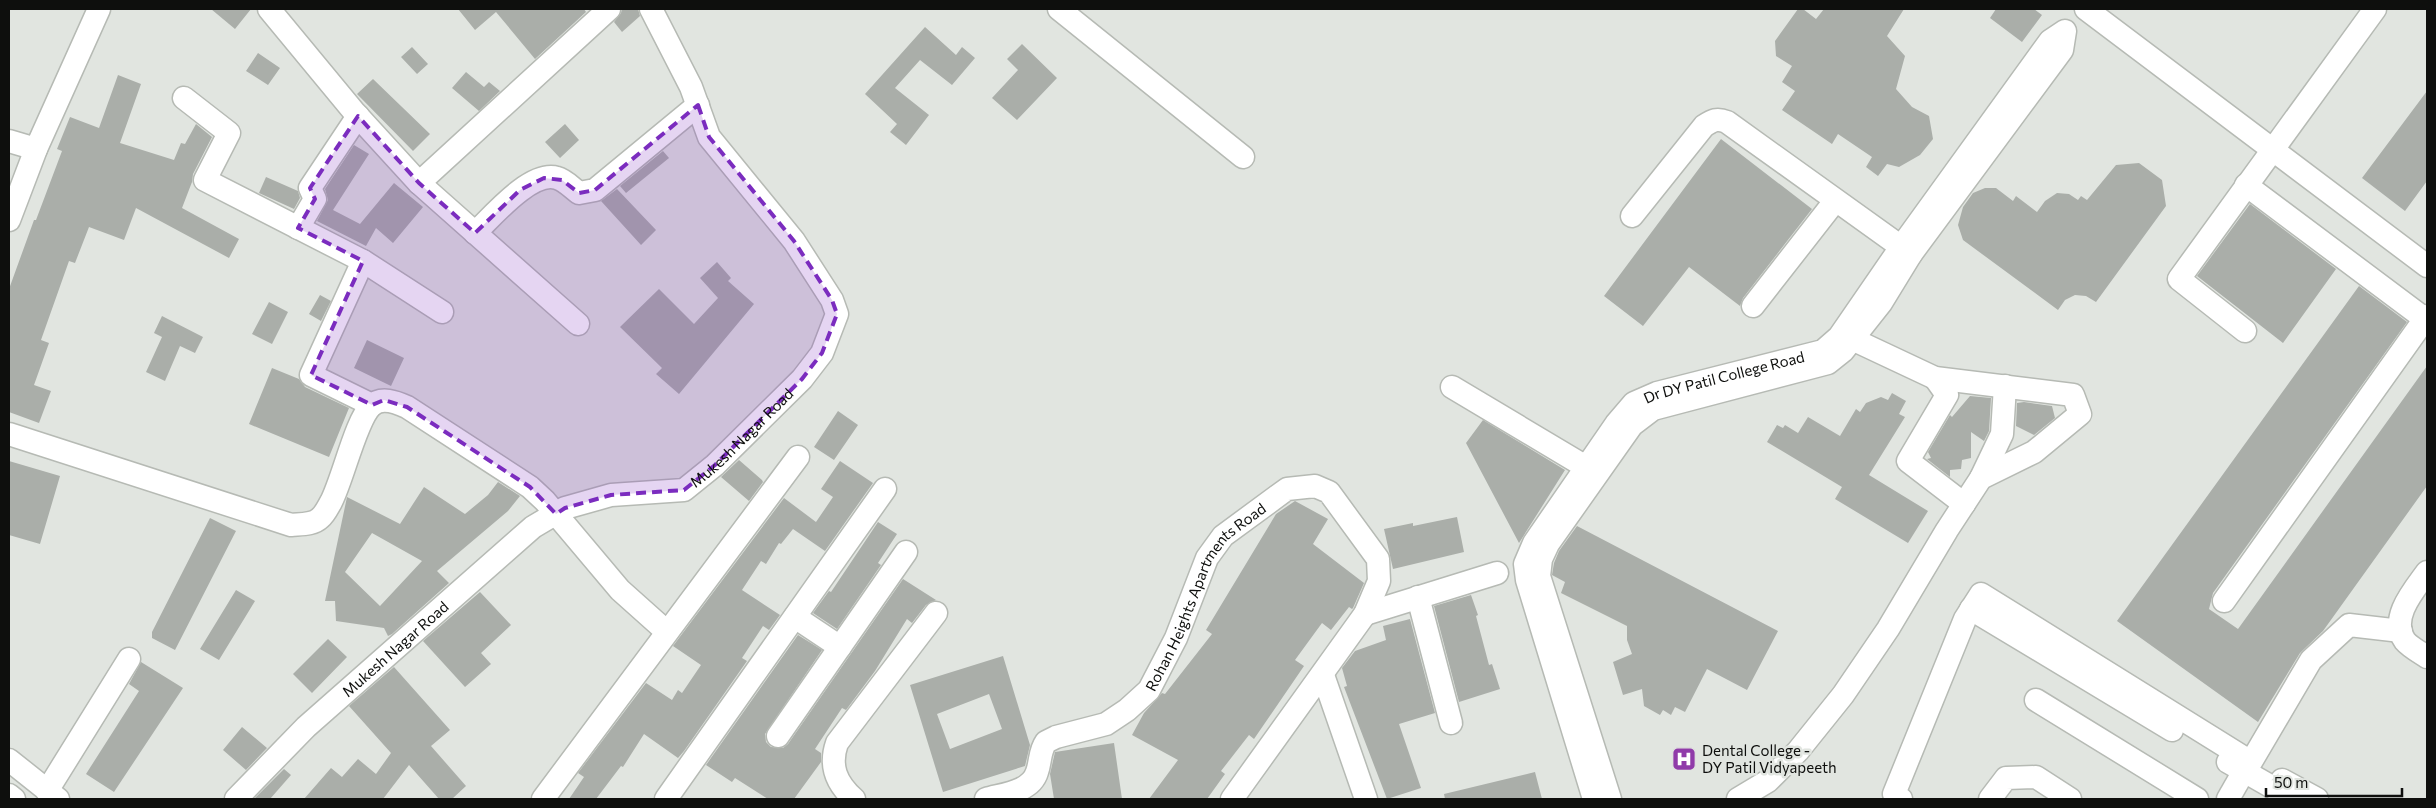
<svg xmlns="http://www.w3.org/2000/svg" width="2436" height="808" font-family="Commissioner,sans-serif">
<style>
.building{fill:#aaaea9;fill-rule:evenodd}
.lines{fill:none;stroke-linecap:round;stroke-linejoin:round}
.minor-casing{stroke:#b6bab4;stroke-width:25}
.minor{stroke:#fff;stroke-width:22}
.marked{fill:#7b2cbf;fill-opacity:0.2;stroke:#7b2cbf;stroke-width:4;stroke-dasharray:10 6;stroke-linejoin:round}
.labels{text-anchor:middle;dominant-baseline:central;stroke-width:5;stroke-linejoin:round;paint-order:stroke}
.street-label{font-size:15px;fill:#0e0f0d;stroke:#e1e5e0}
.poi-label{font-size:15px;fill:#0e0f0d;stroke:#e1e5e0;text-anchor:start}
</style>
<rect width="100%" height="100%" fill="#e1e5e0"/>
<path class="building" d="M211,9h40l-16,20z
M458,9h126l2,3 -51,47 -39,-47 -21,18z
M622,9h16l2,7 -18,16 -8,-10 7,-9z
M1798,9h5l13,10 8,-10h80l-17,27 18,20 -9,33 16,18 17,9 4,23 -13,16 -21,12 -12,-3 -9,12 -12,-9 6,-10 -34,-23 -6,10 -50,-34 13,-19 -13,-9 10,-16 -16,-10 -1,-15z
M1996,9h38l8,6 -20,27 -32,-24z
M925,27l31,28 6,-8 13,11 -23,27 -32,-25 -25,28 34,27 -23,30 -16,-13 7,-8 -32,-30z
M1022,44l35,34 -40,42 -25,-22 26,-28 -11,-11z
M412,47l16,17 -11,10 -16,-17z
M258,53l22,15 -12,17 -22,-14z
M466,72l18,15 5,-5 11,9 -21,20 -27,-23z
M118,75l23,9 -21,59 54,17 7,-17 4,1 11,-20 16,13 -19,37 -1,8 -10,26 57,31 -10,19 -93,-50 -12,32 -35,-13 -14,36 -6,-2 -28,79 8,3 -15,42 17,6 -12,32 -30,-11v-123l25,-69h2l26,-69 -5,-2 13,-32 29,11z
M373,79l57,55 -17,17 -56,-57z
M2427,91v90l-22,30 -43,-33z
M565,124l14,16 -19,18 -15,-16z
M1721,139l91,70 -69,89 -3,8 -51,-39 -46,59 -39,-30z
M354,145l15,9 -36,56 27,14 34,-41 29,24 -30,36 -17,-15 -10,18 -49,-25 11,-21 -3,-11z
M663,151l6,7 -43,35 -6,-7z
M2139,163l23,17 4,26 -70,96 -10,-6 -11,-1 -10,5 -7,10 -95,-70 -5,-15 5,-18 10,-14 12,-5h11l17,13 3,-5 21,16 8,-11 12,-8 12,1 9,6 3,-4 6,4 29,-35z
M266,177l32,14 2,7 -6,11 -35,-16z
M617,189l39,41 -15,15 -40,-44z
M2250,204l86,65 -53,74 -86,-67z
M717,262l14,16 -3,3 26,23 -75,90 -23,-20 6,-6 -42,-41 39,-38 35,35 24,-26 -18,-20z
M2359,286l48,36 -194,271 -4,16 29,20 189,-263v120l-104,145 -23,22 -42,69 -141,-101z
M320,295l11,6 -10,20 -12,-7z
M269,302l19,10 -16,32 -20,-10z
M162,316l41,21 -8,16 -15,-7 -15,35 -19,-9 16,-35 -8,-4z
M367,340l37,18 -13,28 -37,-18z
M272,368l27,11 6,8 44,21 -20,49 -80,-33z
M1892,393l14,8 -7,13 6,3 -36,58 59,36 -20,32 -73,-44 7,-12 -75,-45 10,-17 6,3 2,-3 13,8 10,-16 32,19 16,-27 4,3 6,-9 15,-6 7,3z
M1970,396l21,2 -2,33 -5,10 -13,-9v26l-9,2 -1,9 -11,1v7l-23,-18 4,-1 -3,-6 22,-37 2,2z
M2024,402l28,4 3,12 -21,17 -18,-9 1,-23z
M838,411l20,14 -24,35 -20,-13z
M1483,420l82,50 -46,73 -53,-100z
M739,460l23,20 1,2 -14,19 -28,-24z
M9,461l51,15 -20,68 -31,-9z
M840,461l33,22 -48,68 -32,-22 -12,15 -2,-1 -13,21 -5,-3 -19,29 38,25 -11,15 -6,-4 -21,32 5,3 -63,90 -6,7 -34,-24 -21,33 -2,-1 -25,33h-27l15,-22 -6,-4 68,-90 26,17 6,-10 4,3 19,-28 -28,-19 111,-148 32,24 17,-25 -12,-8z
M498,482l22,14 -12,15 -71,60 12,12 -57,51 -4,2 -4,-8 -48,-7 -1,-20h-10l22,-104 53,27 24,-37 41,27 23,-19zM372,533l50,28 -42,45 -35,-34z
M1295,501l33,18 -15,25 51,39 -11,25 -1,1 -3,-2 -18,23 -9,-7 -27,37 9,6 -50,73 -5,-4 -28,36 4,3 -18,25h-58l29,-39 -46,-25 12,-22 18,-20 3,1 47,-60 -6,-4 70,-116z
M1457,517l7,35 -71,17 -9,-40 29,-6v3z
M210,518l26,13 -61,119 -23,-12v-6z
M878,522l19,12 -19,29 3,2 -44,64 -24,-16 16,-22 2,1z
M1577,526l201,105 -31,59 -40,-21 -22,43 -10,-5 -4,8 -8,-5 -3,5 -16,-9 -2,-17 -19,6 -10,-33 19,-8 -5,-14v-14l-66,-33 4,-11 -13,-7 2,-12 5,-12z
M903,579l33,21 -10,5 -14,18 -5,-4 -32,52 -29,39 -4,-2 -27,41 6,4v9l-27,37h-26l-33,-21 -3,4 -26,-17 92,-130 24,15 -57,84 1,8 5,5 12,1 5,-4z
M236,590l19,11 -36,59 -19,-11z
M480,592l31,33 -30,28 10,11 -26,23 -42,-46z
M1471,595l7,20 -2,1 13,49 3,-1 8,25 -41,13 -25,-96z
M1410,619l25,94 -36,11 22,64 -34,11 -43,-112 3,-1 -5,-18 13,-17 31,-11 -3,-14z
M328,639l19,18 -35,36 -19,-19z
M1003,656l27,89 -5,21 -82,26 -33,-107zM989,694l13,35 -52,20 -13,-35z
M141,662l42,26 -69,104 -28,-18 53,-83 -10,-7z
M394,667l56,63 -19,16 35,40 -14,13h-13l-30,-34 -26,34h-79l27,-31 11,9 16,-18 18,15 15,-21 -42,-47z
M242,727l25,21 -21,22 -23,-20z
M1114,743l8,56h-68l-4,-25 5,-22z
M284,769l7,6 -21,24h-16z
M1535,772l7,27h-97l-1,-5z"/>
<g class="lines">
<g class="minor-casing">
<g id="minor">
<path d="M269,9l86,104 64,70 159,141"/>
<path d="M1059,9l184,148"/>
<path d="M2086,9l341,257"/>
<path d="M184,98l45,35 -24,47 158,81 -52,114 61,30"/>
<path d="M9,141l27,8"/>
<path d="M419,183l190,-174"/>
<path d="M2246,185l179,134"/>
<path d="M1632,216l72,-90c9,-6 13,-8 23,-4l184,132"/>
<path d="M9,220l27,-71 63,-140"/>
<path d="M298,228l17,-29 -5,-11 48,-72"/>
<path d="M475,233c17,-16 56,-63 82,-55 8,2 15,10 22,15l16,-3 103,-85"/>
<path d="M363,261l79,51"/>
<path d="M1753,306l82,-105"/>
<path d="M2245,331l-66,-52 196,-270"/>
<path d="M1935,378l12,17 -39,66 56,43"/>
<path d="M1452,387l134,80"/>
<path d="M9,434l282,91c9,-1 22,0 29,-7 5,-4 8,-11 11,-16 12,-23 25,-82 40,-96 10,-10 25,-4 36,1l123,80 15,14 75,89 47,42"/>
<path d="M1981,478l21,-44 3,-48"/>
<path d="M2427,572c-13,18 -38,46 -22,69 5,6 16,12 22,16"/>
<path d="M1418,597l33,126"/>
<path d="M2224,601l203,-285"/>
<path d="M1971,609l201,121"/>
<path d="M1365,614l132,-41"/>
<path d="M795,617l45,30"/>
<path d="M1323,675l43,124"/>
<path d="M2036,700l161,99"/>
<path d="M778,736l128,-184"/>
<path d="M9,760l49,39"/>
<path d="M2228,762l65,37"/>
<path d="M2282,780l35,19"/>
<path d="M47,791l82,-132"/>
<path d="M9,795l5,4"/>
<path id="s1" d="M236,799l70,-72 227,-200 32,-19 46,-13 73,-5 31,-25 87,-86 20,-26 15,-39 -5,-14 -38,-59 -85,-104 -18,-50 -40,-78"/>
<path d="M543,799l255,-342"/>
<path d="M666,799l219,-310"/>
<path d="M854,799c-18,-16 -25,-33 -17,-56l99,-130"/>
<path id="s2" d="M986,799c17,-5 45,-7 51,-27 4,-11 2,-20 9,-30l10,-5 50,-13 21,-14 22,-20 27,-52 31,-80 16,-22 64,-47 28,-3 14,6 49,67 1,22 -14,33 -133,185"/>
<path id="s3" d="M1594,799l-67,-219 -2,-16 9,-21 82,-119 18,-21 23,-10 166,-42 16,-14 62,-90 149,-206 15,-10 -3,19 -151,204 -30,49 -38,48 -15,12 -175,46 -21,16 -84,119 -7,15 -2,17 71,223"/>
<path d="M1738,799l30,-18 30,-30 45,-56 45,-66 59,-99 34,-52 53,-26 46,-38 -7,-19 -138,-17 -83,-39"/>
<path d="M1901,799l-7,-5 71,-175 16,-25 270,168 60,-102 38,-35 52,6"/>
<path d="M1990,799l16,-21 30,-1 34,22"/>
<path d="M2228,799l16,-28"/>
</g>
</g>
<use href="#minor" class="minor"/>
</g>
<path class="marked" d="M698,105l11,32 85,104 38,59 5,14 -15,39 -20,26 -87,86 -31,25 -73,5 -46,13 -9,6 -26,-27 -123,-80 -23,-7 -12,5 -61,-30 52,-114 -65,-33 17,-29 -5,-11 48,-72 61,67 56,50 45,-43 24,-12 18,2 17,13 16,-3z"/>
<defs>
<g id="hospital-square" transform="scale(1.25)"><rect x="-9" y="-9" width="18" height="18" rx="4" fill="#903ba9" stroke="#e1e5e0"/><path d="M-5-5h3v3.5h4V-5h3V5h-3V1.5h-4V5h-3Z" fill="#fff"/></g>
</defs>
<g fill-rule="evenodd">
<use href="#hospital-square" x="1684" y="759"/>
</g>
<g class="labels">
<g class="street-label">
<text stroke="none"><textPath href="#s3" startOffset="534">Dr DY Patil College Road</textPath></text>
<text stroke="none"><textPath href="#s1" startOffset="639">Mukesh Nagar Road</textPath></text>
<text stroke="none"><textPath href="#s2" startOffset="321">Rohan Heights Apartments Road</textPath></text>
<text stroke="none"><textPath href="#s1" startOffset="219">Mukesh Nagar Road</textPath></text>
</g>
<g class="poi-label">
<text x="1702" y="750">Dental College -<tspan x="1702" dy="17">DY Patil Vidyapeeth</tspan></text>
</g>
</g>
<rect width="2436" height="808" fill="none" stroke="#0e0f0d" stroke-width="20"/>
<path d="M2266 788v8h136v-8" fill="none" stroke="#0e0f0d" stroke-width="2.5"/>
<text x="2274" y="788" font-size="15" fill="#0e0f0d" stroke="#e1e5e0" stroke-width="4" paint-order="stroke">50 m</text>
</svg>
